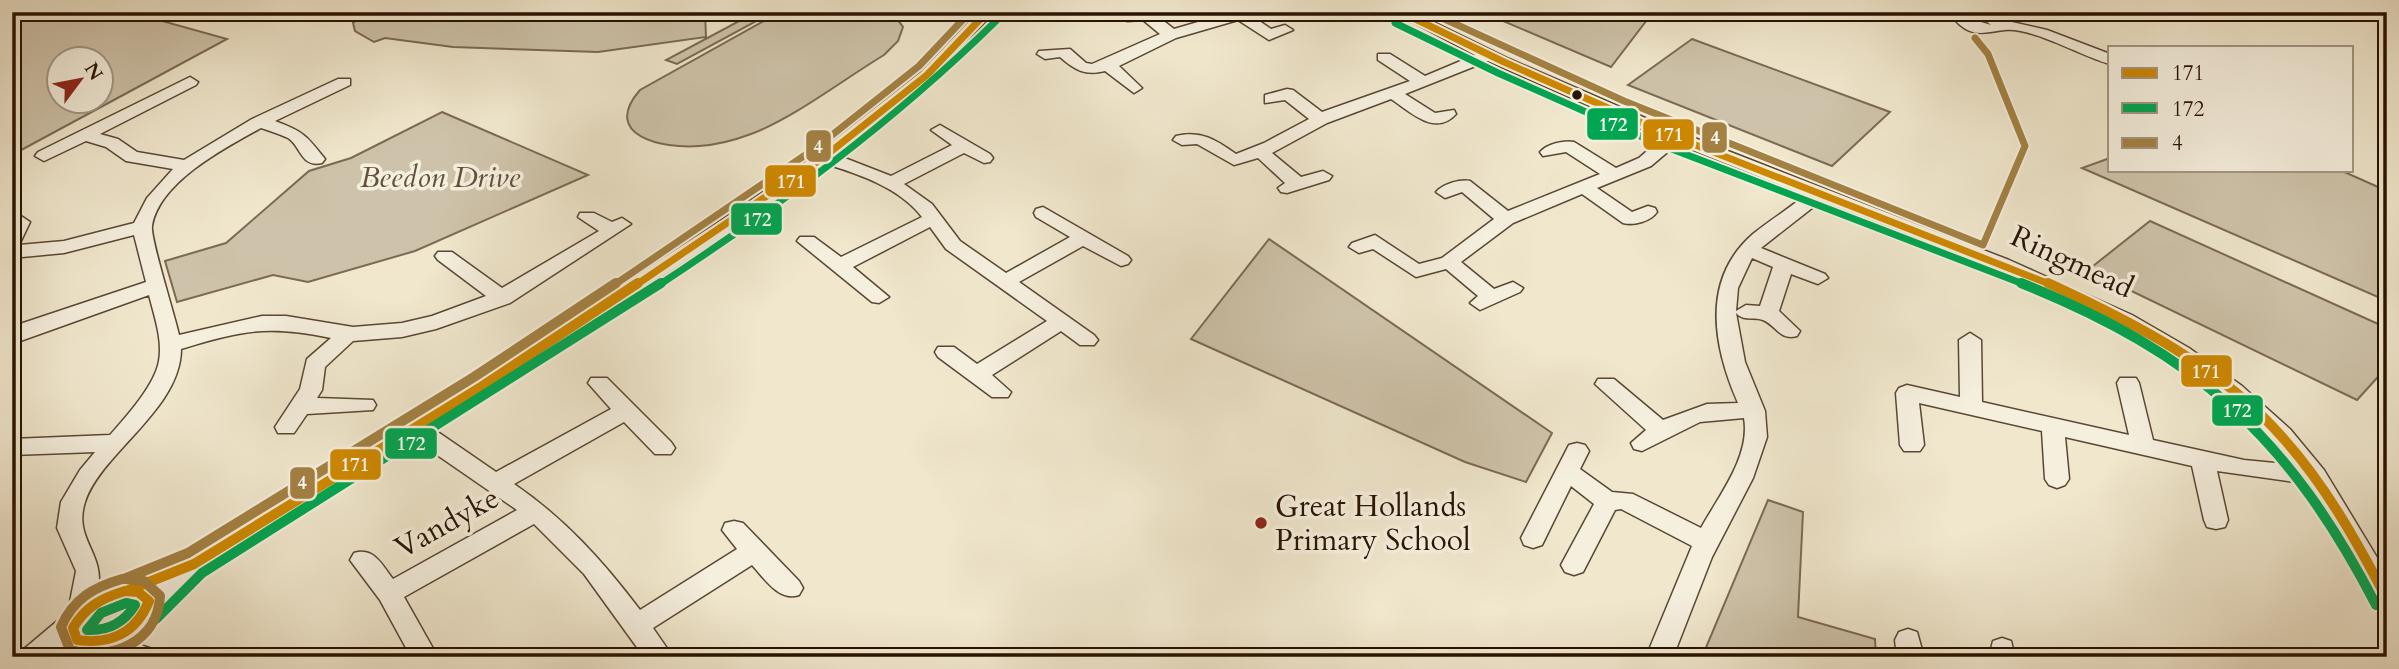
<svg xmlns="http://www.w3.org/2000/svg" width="2399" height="669" font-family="Cardo,serif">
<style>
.green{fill:#cec3aa;stroke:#7b6a55;stroke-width:2;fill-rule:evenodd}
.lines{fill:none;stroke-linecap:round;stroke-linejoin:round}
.minor-casing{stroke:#5a4733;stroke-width:3}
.minor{fill:#f5efde;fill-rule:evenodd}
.bus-1-far1-casing{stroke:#f5efde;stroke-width:11}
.bus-1-casing{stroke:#f5efde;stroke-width:15}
.bus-2-far1-casing{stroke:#f5efde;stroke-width:11}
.bus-2-casing{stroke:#f5efde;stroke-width:15}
.bus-3-far1-casing{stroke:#f5efde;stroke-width:11}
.bus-3-casing{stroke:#f5efde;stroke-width:15}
.bus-1-far1{stroke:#ce8800;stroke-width:7}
.bus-1{stroke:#ce8800;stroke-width:10}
.bus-2-far1{stroke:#00a651;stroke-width:7}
.bus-2{stroke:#00a651;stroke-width:10}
.bus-3-far1{stroke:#a38142;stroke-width:7}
.bus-3{stroke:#a38142;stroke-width:10}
.bus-dot{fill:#281200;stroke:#f5efde;stroke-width:2.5}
.poi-dot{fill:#8f2418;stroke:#f5efde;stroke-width:2.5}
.labels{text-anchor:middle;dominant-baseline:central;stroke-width:7;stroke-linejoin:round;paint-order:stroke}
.park-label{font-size:30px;font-style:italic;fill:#62503c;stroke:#f5efde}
.street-label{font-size:30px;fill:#281200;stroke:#f5efde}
.poi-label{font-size:30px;fill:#281200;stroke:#f5efde;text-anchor:start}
.line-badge{stroke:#f5efde;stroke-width:2.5}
.badge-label{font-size:19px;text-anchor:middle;font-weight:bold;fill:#fff}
</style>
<rect width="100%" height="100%" fill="#f0e7cd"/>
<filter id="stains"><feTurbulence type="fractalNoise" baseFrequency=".00286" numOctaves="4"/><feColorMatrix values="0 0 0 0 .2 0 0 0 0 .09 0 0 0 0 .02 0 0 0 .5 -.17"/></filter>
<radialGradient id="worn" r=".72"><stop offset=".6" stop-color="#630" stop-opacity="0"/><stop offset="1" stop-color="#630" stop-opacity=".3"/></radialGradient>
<path class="green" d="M12,12h118l97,27 -215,116zM60,60h42v42h-42z
M368,12h337l1,25 -108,15 -145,-5 -68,-9 -11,4 -19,-11 -2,-8z
M756,12h17l-96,52 -11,-4z
M780,12h112l11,15 -5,14 -14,14c-40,24 -90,63 -133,79 -16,6 -34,11 -52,12 -36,3 -99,-10 -59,-56z
M1482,12h171l-42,55z
M1692,39l198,73 -58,54 -204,-81z
M442,112l146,63 -173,76 -107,31 -35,-7 -96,27 -12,-41 61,-18 83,-72 42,-13z
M2110,158v12h230l47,21v110l-305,-133z
M2150,221l237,107v39l-30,33 -269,-130z
M1269,239l283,194 -26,49 -61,-20 -274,-123z
M1768,500l35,12 -5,105 77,22 1,18h-174z"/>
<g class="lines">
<g class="minor-casing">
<path id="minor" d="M978,12h16l-61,66 -96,77 54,21 61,-31 -21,-15 9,-5 50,29 3,4 -3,4 -6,1 -20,-10 -60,31 28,20 28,37 46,32 64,-36 -34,-20 -2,-4 2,-4 7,-2 85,49 3,4 -3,4 -7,2 -38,-20 -64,36 75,53 4,5 -4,5h-14l-19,-14 -69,44 19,17 -3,5h-16l-54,-40 -3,-5 3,-5h16l23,17 70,-43 -101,-72 -16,-22 -77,40 36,30 -10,6 -7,-1 -75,-61 3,-4h14l27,20 81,-40c-22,-29 -63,-43 -96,-53l-69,50 -325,214 64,44 115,-63 -23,-26 3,-5h16l64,64 4,6 -4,6h-16l-31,-32 -110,62c50,34 89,77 126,126l97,-61 -15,-19 3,-7 9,-2 9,2 56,58 4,7 -4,7c-20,7 -34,-16 -47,-30l-99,63 20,29h-29l-60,-83 -50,-50 -130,73 31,55 -2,5h-22l-31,-57 -30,-40 4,-7c20,-6 28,12 39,26l124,-69 -103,-71 -213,133 -69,70 20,7 3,8c-13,0 -56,-4 -65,0h-69l3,-8 44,-37 8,-41 -19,-43 4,-26 19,-32 15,-18 -83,3v-16l98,-4c16,-18 45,-50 49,-74 4,-21 -5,-46 -10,-66l-137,49v-16l11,-5 123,-41 -12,-47 -70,18 -52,5v-37l9,-5 9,6 -11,23 45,-4 70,-18 13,-25 26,-29 -47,-8 -20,-14 -20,-6 -42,20 -9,-5 3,-4 152,-75 8,5 -2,3 -96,49 18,5 19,13 47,8 68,-41 86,-40h12v6l-75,36c29,11 31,14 50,38l-3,4c-21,5 -21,-17 -34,-25 -8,-4 -18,-7 -27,-10 -35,19 -102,54 -109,98 -2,12 23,90 27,109l83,-19h24l67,11 49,-4 30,-7 54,-20 -48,-36 -3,-4 3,-4h14l50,36 97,-57 -21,-14 2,-4h14l18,9 10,-4 9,6 -121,79 -74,26 -34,8 -49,4 -28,26 -3,23 -5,8 56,2 3,5 -3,5 -66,4 -13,19h-16l-3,-6 25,-38 7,-30 24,-21c-63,-13 -89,-8 -150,11 0,60 -80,104 -96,153 -12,37 20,51 13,87l87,-32 288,-175 270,-176 75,-53 103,-81zM125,601l10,3c-8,20 -28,27 -48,28l-1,-4 17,-17z
M1135,12h17l22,17 58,-17h24l-4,4 19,13 14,-4 8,5 -24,10 -31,-20 -62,18 -57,28 23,22 -8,5 -29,-22c-20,5 -30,-1 -45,-14l-15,2 -8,-5 2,-3 31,-2 16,14 6,1 68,-30 -17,-14 -16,1v-6z
M1394,12h19l96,47 157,68 343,133 123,55 57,33 53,38 48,43 34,41 63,104v35l-9,-3 -34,-65 -35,-57 -92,-13 11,49 -3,7 -9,2 -9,-2 -3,-7 -12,-54 -127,-29 4,42 -4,6 -8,3 -8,-3 -4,-6 -3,-48 -123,-28 5,42 -4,6h-16l-4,-6 -4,-52 3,-5 8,-3 53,12 -1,-57 11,-7 11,7 1,62 147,33 -12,-52 3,-5h16l3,5 14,57 91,20 51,5c-109,-141 -314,-203 -474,-264l-60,47 64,26 3,4 -10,6 -27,-10 -12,37 21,20 -3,5c-17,5 -20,-10 -34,-16 -10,-4 -19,2 -27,-7l9,49 20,49 2,26 -14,41 -41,79 -39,100h-27l46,-111 -71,-37 -6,1 -32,62 -9,3 -9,-3 -4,-7 33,-61 -23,-18 -29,59 -9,3 -9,-3 -3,-7 48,-93 8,-2 8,2 4,6 -9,18 32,23 21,2 68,34c17,-31 50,-72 43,-110l-44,4 -58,29 -8,-2 -3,-6 15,-13 -51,-46 3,-5h16l49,41 44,-16 31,-1c-25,-57 -37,-124 15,-169 17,-14 36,-25 52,-39l-128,-51 -26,22 -54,22 35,24 16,-6 7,2 2,4c-6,9 -23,14 -34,11l-41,-29 -69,29 -52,39 33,27 19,-7 10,6 -3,4 -40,18 -10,-7 8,-7 -32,-27 -30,8 -43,-28 -14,4 -10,-6 3,-4 23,-8 44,29 23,-6 52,-39 -32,-27 -17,6 -9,-6c7,-8 24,-13 34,-11l38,30 92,-37 -34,-22 -23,4 -3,-4c7,-8 24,-12 34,-10l42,26 23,-10 23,-20 -174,-77 -83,33 30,19 19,-3 2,4c-21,23 -45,-2 -65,-15l-64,24 -55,30 29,24 22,-6 9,5 -3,4 -42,13 -6,-1 -3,-4 7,-5 -27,-25 -24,7 -37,-21 -15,1 -9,-5 3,-4c25,-6 40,4 60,18l28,-11 45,-24 -24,-19 -20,3v-8l22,-6 6,1 29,22 88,-31 -32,-21v-6h12l35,22 50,-21zM1752,258l21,9 -13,39 -14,-1 -10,6 2,-23z
M1991,12l12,8 44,10 63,24v10c-27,-7 -78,-37 -105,-34 -20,2 -33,9 -50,-10l5,-8zM1971,19l15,2 5,4z
M1908,629l9,3 7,25h-27l-2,-17 4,-8z
M2002,638l9,3 4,16h-26l4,-16z"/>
</g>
<use href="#minor" class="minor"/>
<g class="bus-1-far1-casing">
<path id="bus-1-far1" d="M1401,12l103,50 156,69 392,154
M636,285l188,-128 103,-82 60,-63"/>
</g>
<g class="bus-1-casing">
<path id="bus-1" d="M2048,283c85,39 173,84 235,155 43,48 74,104 104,161
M129,590l65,-26 287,-177 157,-104
M125,591l13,1 11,9c-13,32 -39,44 -72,39l-4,-12c12,-21 29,-30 52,-37z"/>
</g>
<g class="bus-2-far1-casing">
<path id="bus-2-far1" d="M1395,23l103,50 158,70 370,142
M659,285c120,-79 234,-163 337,-264"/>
</g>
<g class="bus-2-casing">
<path id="bus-2" d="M2021,283c177,71 268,154 355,322
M126,603l9,2c-11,18 -27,26 -48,25l14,-17z
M156,619l46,-46 459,-290"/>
</g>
<g class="bus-3-far1-casing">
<path id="bus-3-far1" d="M1429,12l195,89 359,144 42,-99 -37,-92 -13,-16
M614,285l203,-138 102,-81 51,-54"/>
</g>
<g class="bus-3-casing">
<path id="bus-3" d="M122,579c-28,8 -49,20 -61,48l9,23c41,12 88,-8 90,-54l-16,-15 -18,-2
M124,579l64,-26 286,-176 142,-94"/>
</g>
<use href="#bus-1-far1" class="bus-1-far1"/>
<use href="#bus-1" class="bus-1"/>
<use href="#bus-2-far1" class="bus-2-far1"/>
<use href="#bus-2" class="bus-2"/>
<use href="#bus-3-far1" class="bus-3-far1"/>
<use href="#bus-3" class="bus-3"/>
</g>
<circle class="bus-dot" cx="1577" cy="95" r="6"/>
<circle class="poi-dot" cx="1261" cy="523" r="7"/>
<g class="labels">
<g class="park-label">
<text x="440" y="177">Beedon Drive</text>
</g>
<g class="street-label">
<text transform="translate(2072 262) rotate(25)">Ringmead</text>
<text transform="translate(447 523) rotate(-29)">Vandyke</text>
</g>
<g class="poi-label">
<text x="1275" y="506">Great Hollands<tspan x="1275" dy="34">Primary School</tspan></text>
</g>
</g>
<g class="line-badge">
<rect x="1586" y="107" width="53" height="34" rx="7" fill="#00a651"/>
<rect x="1642" y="118" width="53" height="33" rx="7" fill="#ce8800"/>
<rect x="1701" y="121" width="27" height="33" rx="7" fill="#a38142"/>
<rect x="805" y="129" width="27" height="34" rx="7" fill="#a38142"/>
<rect x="764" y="164" width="53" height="34" rx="7" fill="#ce8800"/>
<rect x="730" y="202" width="53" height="34" rx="7" fill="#00a651"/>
<rect x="2180" y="354" width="53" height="34" rx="7" fill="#ce8800"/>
<rect x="2211" y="394" width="53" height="33" rx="7" fill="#00a651"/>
<rect x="384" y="427" width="54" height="33" rx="7" fill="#00a651"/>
<rect x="329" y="448" width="53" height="33" rx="7" fill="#ce8800"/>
<rect x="289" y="466" width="27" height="34" rx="7" fill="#a38142"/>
</g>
<g class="badge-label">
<text x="1613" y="131">172</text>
<text x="1669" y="141">171</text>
<text x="1715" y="144">4</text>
<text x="818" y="153">4</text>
<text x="791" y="188">171</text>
<text x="757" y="226">172</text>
<text x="2206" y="378">171</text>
<text x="2237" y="417">172</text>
<text x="411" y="450">172</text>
<text x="355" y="471">171</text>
<text x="302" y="489">4</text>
</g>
<rect width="2399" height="669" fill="none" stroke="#f0e7cd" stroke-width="42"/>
<rect x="14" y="14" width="2371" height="641" fill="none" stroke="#281200" stroke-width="3.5"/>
<rect x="21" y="21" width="2357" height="627" fill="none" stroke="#281200" stroke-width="2"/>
<rect x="2108" y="46" width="245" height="126" fill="#f5efde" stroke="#a39785" stroke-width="2"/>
<rect x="2122" y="68" width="35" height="10" fill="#ce8800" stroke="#a39785" stroke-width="2"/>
<text x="2172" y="80" font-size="21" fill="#281200">171</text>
<rect x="2122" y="103" width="35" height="10" fill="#00a651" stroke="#a39785" stroke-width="2"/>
<text x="2172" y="116" font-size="21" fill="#281200">172</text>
<rect x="2122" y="138" width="35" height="10" fill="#a38142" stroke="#a39785" stroke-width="2"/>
<text x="2172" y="150" font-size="21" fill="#281200">4</text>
<g transform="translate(80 80) rotate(58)"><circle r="33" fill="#f5efde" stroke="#a39785" stroke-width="2"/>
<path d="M0-5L12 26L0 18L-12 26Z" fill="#8f2418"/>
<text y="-10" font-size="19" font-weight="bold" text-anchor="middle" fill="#281200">N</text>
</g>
<rect width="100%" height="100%" filter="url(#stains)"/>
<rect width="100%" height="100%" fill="url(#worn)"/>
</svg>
